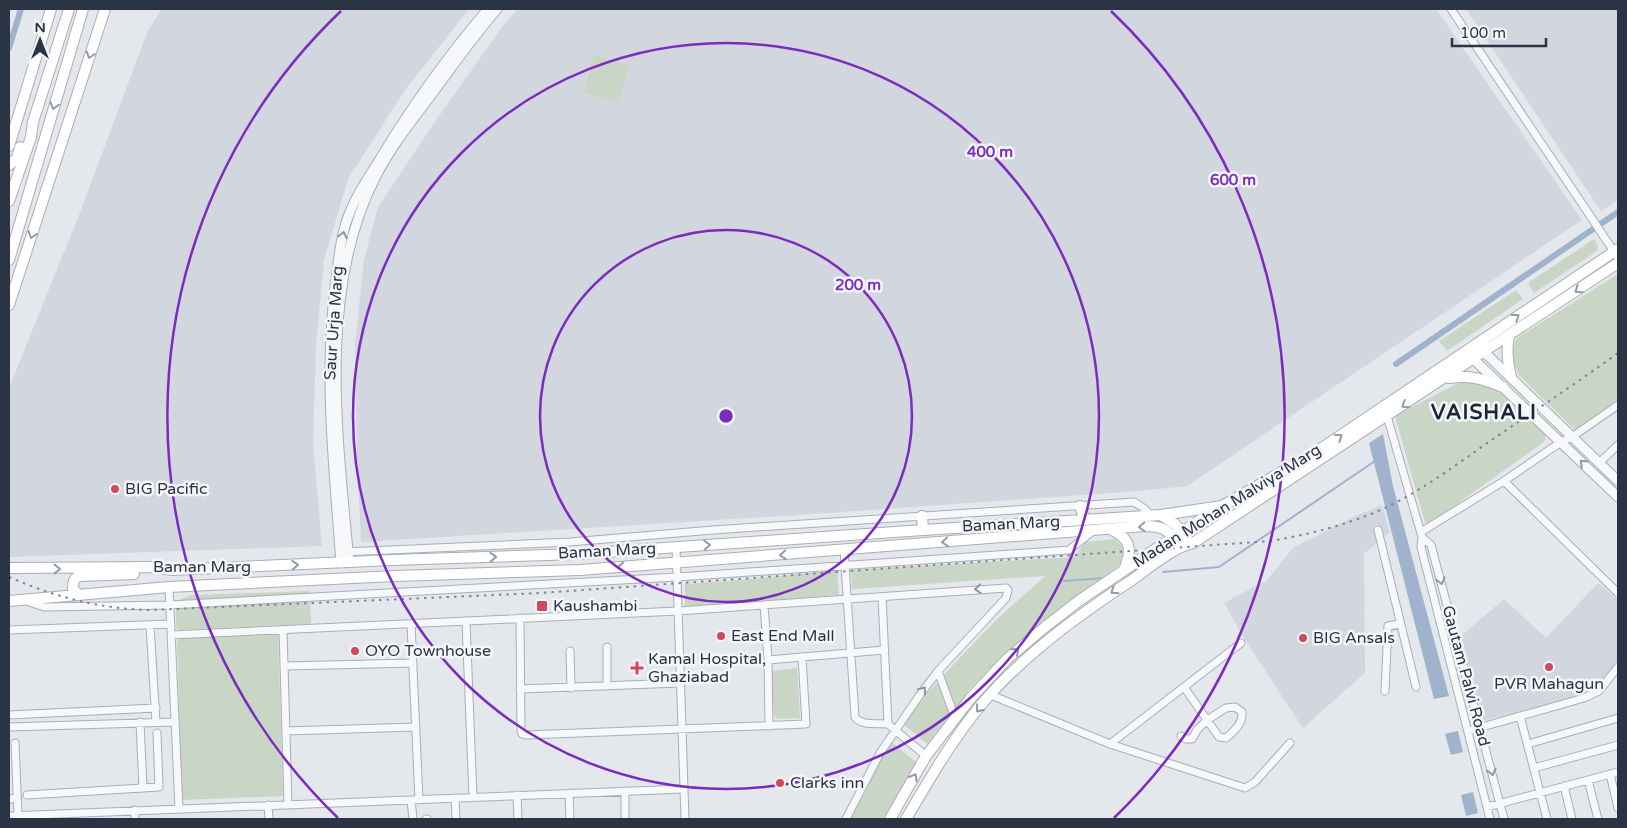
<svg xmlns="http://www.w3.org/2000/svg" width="1627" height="828" font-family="'Varela Round',sans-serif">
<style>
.built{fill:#d2d6de}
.green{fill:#c9d6c5}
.water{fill:#9fb4cc}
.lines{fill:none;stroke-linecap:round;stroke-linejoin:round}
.stream{stroke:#9fb4cc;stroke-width:2}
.canal{stroke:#9fb4cc;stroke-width:6}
.minor-casing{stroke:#a9aeb7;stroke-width:9}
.tertiary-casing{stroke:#a9aeb7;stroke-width:11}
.secondary-casing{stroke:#a9aeb7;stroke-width:12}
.minor{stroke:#f7f8fa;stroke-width:7}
.tertiary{stroke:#f7f8fa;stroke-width:9}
.secondary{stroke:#fff;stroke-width:10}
.rail{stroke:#7d8696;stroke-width:2;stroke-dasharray:2.5 5;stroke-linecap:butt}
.minor-bridge-casing{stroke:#a9aeb7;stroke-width:9;stroke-linecap:butt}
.minor-bridge{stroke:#f7f8fa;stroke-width:7}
.oneway{stroke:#959aa2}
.oneway2{stroke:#9196a0}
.ring{fill:none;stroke:#7b2cbf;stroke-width:2.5}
.poi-dot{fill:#d1495b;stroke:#f4f6f9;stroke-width:2}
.labels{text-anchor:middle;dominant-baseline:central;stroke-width:5;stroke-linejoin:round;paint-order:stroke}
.street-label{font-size:16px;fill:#2b3445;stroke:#f4f6f9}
.poi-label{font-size:16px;fill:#2b3445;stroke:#f4f6f9;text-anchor:start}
.district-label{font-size:21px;font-weight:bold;letter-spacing:1px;fill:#1d2536;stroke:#f4f6f9}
.centre{fill:#7b2cbf;stroke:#f4f6f9;stroke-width:2.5}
.ring-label{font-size:15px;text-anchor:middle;font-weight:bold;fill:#7b2cbf;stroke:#f4f6f9;stroke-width:5;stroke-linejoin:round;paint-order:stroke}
</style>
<rect width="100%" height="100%" fill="#e4e7ec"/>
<path class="built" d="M161,9h308l-64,81 -57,89 -24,81 -8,85 -3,99 9,102 -313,11v-169l70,-173 68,-182z
M518,9h918l146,211 -395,266 -48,5 -325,23 -453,28 -4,-87 -2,-111 9,-84 14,-53 56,-84 71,-100z
M1466,9h152v191l-17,11z
M1382,505l8,27 -26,22 1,119 -62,55 -58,-88 -21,-37 43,-23 26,-32 60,-31z
M1598,583l20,17v60l-16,24 -21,13 -99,24 -22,-84 44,-38 42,39z"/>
<path class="green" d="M594,55l35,10 -11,38 -34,-10z
M1594,239c4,6 6,9 0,14l-60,40 -6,-10z
M1618,274v125l-43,31 -56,-55c-6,-12 -9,-24 -2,-37z
M1516,290l7,9 -76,52 -8,-10z
M1470,380l33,13 43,42 -2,7 -118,84 -31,-110 63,-33z
M1115,539l7,7 1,9 -4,10 -9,8 -46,32 -51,42 -42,41 -44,56 -25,-21 47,-54 49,-51 47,-42 -193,13 -1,-19 224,-13 10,-15z
M837,570l2,25 -154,12v-23l79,-6z
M310,591l1,33 -131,6 -4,-2v-24l5,-5 11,-4z
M278,631l5,165 -101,4 -5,-159 9,-6z
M797,668l3,50 -22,1 -4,-3 -3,-45z
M890,741l26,21 -32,57h-34l20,-43z"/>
<path class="water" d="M1383,434l10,52 56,210 -15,3 -65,-256z
M1458,731l5,21 -12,3 -6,-21z
M1473,792l5,21 -12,3 -5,-21z"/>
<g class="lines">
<path class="stream" d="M1163,572l56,-5 156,-106
M1064,581l40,-3"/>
<path class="canal" d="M9,48l12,-39
M1396,364l222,-152"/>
<g class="minor-casing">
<path id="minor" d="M1451,9l140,208
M1604,237l14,20
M1387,416l35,121 -1,10 69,272
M1599,463l19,-18
M1504,481l114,112
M1378,530l38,157
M1421,532l83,-51 57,-39 11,-5 46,-32
M1422,537l9,8 73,274
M676,547l9,272
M844,550l11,167c6,9 22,6 33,7
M343,552l227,-10 143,-12 421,-28 11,7 6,7
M169,587l10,222
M882,597l6,127 38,32
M26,601l18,6 126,-2 507,-28 392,-27 24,-19
M764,605l4,55 1,66
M520,618l1,113 1,3 5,1 279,-11 -4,-67
M466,621l7,176
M411,624l8,176
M150,625l6,97
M9,630l162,-6
M283,630l5,174
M171,635l507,-24 328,-23 2,2 -2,8 -68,73 -19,25 -39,57 -34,66
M607,647v39
M570,651l1,37
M768,660l116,-10
M284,666l129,-3
M938,671l17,47
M520,689l160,-6
M1385,691l3,-65 12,-2
M991,695l119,49 135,44 10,-6 35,-39
M9,715l147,-7
M1520,716l27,103
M140,722l3,66
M9,727l166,-5
M286,731l130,-4
M1468,731l116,-33 15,-7 19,-24
M1181,736l5,3h6l5,-9 10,-10 12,17 7,1c8,-7 17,-14 16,-26l-7,-5 -9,1 -19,12 -23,-33
M15,743l3,72
M1110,744l131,-101
M1528,744l90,-26
M1534,768l84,-23
M1610,774l8,34
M1588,780l10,39
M1564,786l8,33
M625,791v28
M569,793l1,26
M27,795l132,-8 -2,-54
M517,795l1,24
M455,798l1,21
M9,799l8,-1
M411,800l2,19
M268,805l1,14
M1487,807l131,-35
M135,810v9
M9,816l675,-27
M426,819h1"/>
</g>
<g class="tertiary-casing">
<path id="tertiary" d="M1480,348l138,133
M1468,354l150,143
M349,562c-11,-123 -32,-270 26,-384 16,-32 39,-60 60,-88 20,-28 40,-55 62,-81
M341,563c-7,-95 -18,-190 -5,-284 3,-22 5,-46 14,-67 7,-19 19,-35 30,-53 32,-53 68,-103 108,-150"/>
</g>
<g class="secondary-casing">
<path id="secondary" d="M9,146l42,-137
M9,165l8,-7 3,-11
M9,201l22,-64 2,-15 36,-113
M9,260l74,-251
M9,305l96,-296
M1509,336c-3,15 -1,27 2,41
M1449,378c22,-3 34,1 54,9
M1080,506l5,14
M1161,515l14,9 12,12
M922,516l1,14
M1110,529c22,10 22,21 14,41
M9,568l141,-1 22,3 220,-10 186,-6 345,-24 238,-15 61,-9
M79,595l-6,-6c0,-6 0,-10 6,-13l55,-2
M9,601l160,-14 226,-11 185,-6 564,-44c23,0 23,6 40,19
M890,819l36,-63 44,-57 37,-40 38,-32 35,-27 71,-48 71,-46 91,-52 305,-205
M906,819c23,-39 46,-79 75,-114 41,-49 95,-88 148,-123 19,-13 43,-34 64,-39l425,-280"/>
</g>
<use href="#minor" class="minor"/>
<use href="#tertiary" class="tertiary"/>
<use href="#secondary" class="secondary"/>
<path class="rail" d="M9,577c46,20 91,32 142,33l390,-17 729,-52c37,-6 72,-15 106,-29 39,-17 73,-42 107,-66 45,-31 91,-61 135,-93"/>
<g class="minor-bridge-casing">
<path id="minor-bridge" d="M1591,217l13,20"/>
</g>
<use href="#minor-bridge" class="minor-bridge"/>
</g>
<defs><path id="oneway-chevron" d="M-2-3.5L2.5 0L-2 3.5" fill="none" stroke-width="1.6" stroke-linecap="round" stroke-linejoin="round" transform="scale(1.25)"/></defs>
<g class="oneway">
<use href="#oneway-chevron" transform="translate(90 55) rotate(108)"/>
<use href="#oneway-chevron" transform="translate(54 106) rotate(106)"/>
<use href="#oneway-chevron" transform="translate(32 235) rotate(108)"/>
<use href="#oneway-chevron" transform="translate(1578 290) rotate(146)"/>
<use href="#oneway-chevron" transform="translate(1516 317) rotate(-34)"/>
<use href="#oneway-chevron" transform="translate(1405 405) rotate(147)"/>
<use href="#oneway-chevron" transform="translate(1339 437) rotate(-34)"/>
<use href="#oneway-chevron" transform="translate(1142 527) rotate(177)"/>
<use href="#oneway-chevron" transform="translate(945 542) rotate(175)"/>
<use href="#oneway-chevron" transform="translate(707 545) rotate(-4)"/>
<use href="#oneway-chevron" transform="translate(783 555) rotate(176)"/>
<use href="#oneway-chevron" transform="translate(493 557) rotate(-2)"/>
<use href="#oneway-chevron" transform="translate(295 565) rotate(-3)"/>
<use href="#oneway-chevron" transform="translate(621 567) rotate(176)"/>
<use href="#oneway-chevron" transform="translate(57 569)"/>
<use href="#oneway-chevron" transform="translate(1114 591) rotate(146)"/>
<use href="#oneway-chevron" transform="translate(1016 651) rotate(-41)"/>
<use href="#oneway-chevron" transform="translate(979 709) rotate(128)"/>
<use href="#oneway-chevron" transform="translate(914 777) rotate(-62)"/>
</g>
<g class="oneway2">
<use href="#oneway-chevron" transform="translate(343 235) rotate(-77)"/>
<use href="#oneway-chevron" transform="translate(1583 463) rotate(-136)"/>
<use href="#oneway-chevron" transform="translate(1441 581) rotate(75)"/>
<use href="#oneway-chevron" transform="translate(978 589) rotate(176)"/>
<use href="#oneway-chevron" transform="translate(923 690) rotate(-52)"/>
<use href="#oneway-chevron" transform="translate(1492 772) rotate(76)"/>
</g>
<g class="ring">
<circle cx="726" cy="416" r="186"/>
<circle cx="726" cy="416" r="373"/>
<path d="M338 818A559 559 0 0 1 341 11M1111 11A559 559 0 0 1 1114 818"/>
</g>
<g class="poi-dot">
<circle cx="115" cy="489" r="5"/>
<rect x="536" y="600" width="12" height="12" rx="2.5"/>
<circle cx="721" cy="636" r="5"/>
<circle cx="1303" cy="638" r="5"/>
<circle cx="355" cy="651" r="5"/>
<circle cx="1549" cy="667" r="5"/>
<path d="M634.5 660.5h5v5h5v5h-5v5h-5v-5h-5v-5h5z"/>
<circle cx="780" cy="783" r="5"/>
</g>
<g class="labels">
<g class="street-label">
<text transform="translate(334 323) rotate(-86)">Saur Urja Marg</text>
<text transform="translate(1227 506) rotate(-32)">Madan Mohan Malviya Marg</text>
<text transform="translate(1011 524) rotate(-3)">Baman Marg</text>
<text transform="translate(607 551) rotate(-3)">Baman Marg</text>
<text x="202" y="567">Baman Marg</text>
<text transform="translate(1466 676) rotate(75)">Gautam Palvi Road</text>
</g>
<g class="poi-label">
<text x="125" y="489">BIG Pacific</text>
<text x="553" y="606">Kaushambi</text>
<text x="731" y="636">East End Mall</text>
<text x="1313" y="638">BIG Ansals</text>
<text x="365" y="651">OYO Townhouse</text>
<text x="648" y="659">Kamal Hospital,<tspan x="648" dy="18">Ghaziabad</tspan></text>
<text x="1549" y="684" text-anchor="middle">PVR Mahagun</text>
<text x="790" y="783">Clarks inn</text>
</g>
<g class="district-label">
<text x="1484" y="412">VAISHALI</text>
</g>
</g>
<circle cx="726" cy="416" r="8" class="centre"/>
<g class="ring-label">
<text x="990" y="157">400 m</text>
<text x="1233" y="185">600 m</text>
<text x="858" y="290">200 m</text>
</g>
<rect width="1627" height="828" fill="none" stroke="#2b3445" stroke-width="20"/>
<g transform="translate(40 40)" stroke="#f4f6f9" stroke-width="4" paint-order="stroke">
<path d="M0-4L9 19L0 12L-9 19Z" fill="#2b3445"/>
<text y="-8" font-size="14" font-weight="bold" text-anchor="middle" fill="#2b3445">N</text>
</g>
<path d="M1452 38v8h94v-8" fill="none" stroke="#2b3445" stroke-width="2.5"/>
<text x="1460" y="38" font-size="15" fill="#2b3445" stroke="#f4f6f9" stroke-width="4" paint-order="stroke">100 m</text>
</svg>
